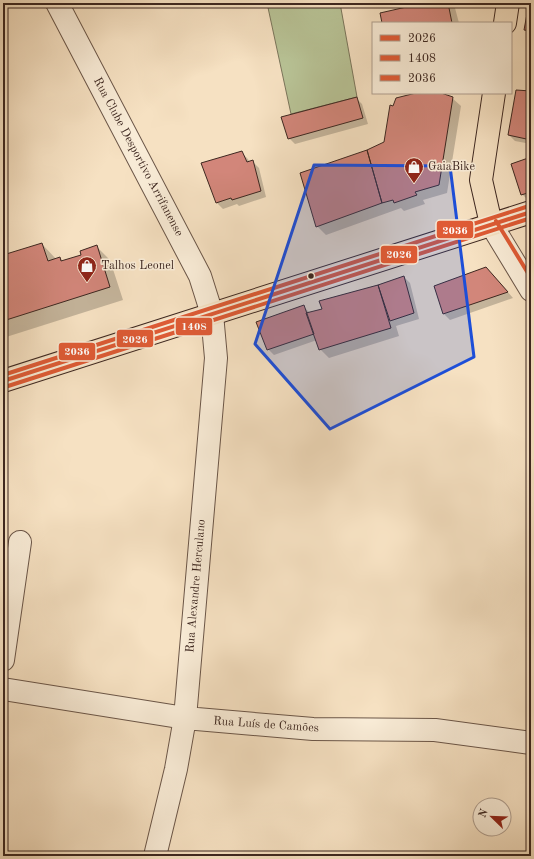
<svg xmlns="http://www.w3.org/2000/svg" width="534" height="859" font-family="'Old Standard TT',serif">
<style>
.green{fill:#b8c396;stroke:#7a755b}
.shadow{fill:#0003}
.building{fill:#d2867a;stroke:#3d2720}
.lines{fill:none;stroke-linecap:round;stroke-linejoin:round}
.minor-casing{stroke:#6b5648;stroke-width:24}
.major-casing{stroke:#3d2720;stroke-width:24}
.minor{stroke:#f9ecd7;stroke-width:22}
.major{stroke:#f6e1c2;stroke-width:22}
.bus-1-casing{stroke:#f9ecd7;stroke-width:7}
.bus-2-casing{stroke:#f9ecd7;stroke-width:7}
.bus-3-casing{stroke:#f9ecd7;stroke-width:7}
.bus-1{stroke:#df5b35;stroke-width:4}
.bus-2{stroke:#df5b35;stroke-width:4}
.bus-3{stroke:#df5b35;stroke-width:4}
.marked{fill:#1d4ed8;fill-opacity:0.2;stroke:#1d4ed8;stroke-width:3;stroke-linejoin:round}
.bus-dot{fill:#3d2720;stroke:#f9ecd7;stroke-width:1.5}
.labels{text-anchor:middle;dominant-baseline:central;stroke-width:3;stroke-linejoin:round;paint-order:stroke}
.street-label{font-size:12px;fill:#3d2720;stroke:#f9ecd7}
.poi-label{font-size:12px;fill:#3d2720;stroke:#f9ecd7;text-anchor:start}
.line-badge{stroke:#f9ecd7;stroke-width:1.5}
.badge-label{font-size:11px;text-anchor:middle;font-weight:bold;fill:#fff}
</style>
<rect width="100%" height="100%" fill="#f6e1c2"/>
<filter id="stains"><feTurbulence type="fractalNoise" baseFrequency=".005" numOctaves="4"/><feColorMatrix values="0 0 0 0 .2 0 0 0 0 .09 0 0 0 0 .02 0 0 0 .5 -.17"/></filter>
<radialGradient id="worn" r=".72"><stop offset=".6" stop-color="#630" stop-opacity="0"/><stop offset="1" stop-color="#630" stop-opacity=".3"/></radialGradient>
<path class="green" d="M267,3h73l17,94 -66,17z"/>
<path class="shadow" d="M429,3h22l4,5 4,15h-76z
M530,3h1v32l-6,-6z
M531,92v52l-16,-3 -6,-6z
M420,93h22l3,2 7,3 9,8 -14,87 -24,7 2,4 -21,7 -3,-3 -75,27 -9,-9 51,-75 17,-8 9,-36z
M356,98l6,6 6,20 -73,20 -6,-6z
M241,152l6,6 3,4h3l6,6 7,29 -27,9 -2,-2 -14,5 -6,-6 -14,-39z
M531,158v41l-3,1 -6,-6z
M42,244l14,15 4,-1 3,3 19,-6 14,-9 14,14 13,40 -120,38v-82z
M492,274l21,24 -63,22 -6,-6z
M404,277l6,6 9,36 -23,7 3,10 -70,22 -9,-9 -3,-9 -43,15 -6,-6 35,-43 7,7 13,-4 -2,-7z"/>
<path class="building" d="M424,3h24l4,20h-70l-2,-10z
M529,3h2v28l-7,-1z
M516,90l15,1v49l-23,-5z
M416,93h25l12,4 -14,88 -24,7 2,3 -23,8 -1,-3 -11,3 -15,-53 17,-8 6,-37 3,1 3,-8z
M357,97l6,21 -75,21 -7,-22z
M367,150l15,53 -66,24 -16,-54z
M242,151l5,11 6,-2 8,31 -29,9 -1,-2 -15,5 -15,-40z
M531,157v35l-10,3 -10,-31z
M42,243l6,18 12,-4 1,4 20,-6 -1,-4 17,-6 13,42 -107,34v-66z
M486,267l22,25 -65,22 -9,-28z
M404,276l10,37 -24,8 -12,-36z
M378,285l13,43 -72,22 -13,-37 16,-4 -3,-8z
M304,305l10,29 -47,16 -11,-28z"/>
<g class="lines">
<g class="minor-casing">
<path id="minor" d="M57,3l143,273 12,38 4,44 -31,360 -9,51 -21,87
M491,224l40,66
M3,660l17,-118
M3,689l182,29 128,11 122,1 96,13"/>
</g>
<g class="major-casing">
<path id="major" d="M505,23l3,-20
M491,224l-10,-44 13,-87
M3,381l528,-169"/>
</g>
<use href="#minor" class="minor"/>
<use href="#major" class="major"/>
<g class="bus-1-casing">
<path id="bus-1" d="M3,381l528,-169"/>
</g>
<g class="bus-2-casing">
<path id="bus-2" d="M5,387l526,-169"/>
</g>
<g class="bus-3-casing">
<path id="bus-3" d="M496,221l35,57
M3,375l526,-169"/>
</g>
<use href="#bus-1" class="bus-1"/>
<use href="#bus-2" class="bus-2"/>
<use href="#bus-3" class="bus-3"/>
</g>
<path class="marked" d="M314,165l136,1 24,191 -144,72 -75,-85z"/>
<defs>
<g id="shop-pin" transform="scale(1)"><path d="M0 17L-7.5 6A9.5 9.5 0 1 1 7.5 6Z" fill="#8f2418" stroke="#f9ecd7"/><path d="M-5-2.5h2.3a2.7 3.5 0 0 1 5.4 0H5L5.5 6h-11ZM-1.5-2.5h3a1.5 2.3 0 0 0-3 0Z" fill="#fff"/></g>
</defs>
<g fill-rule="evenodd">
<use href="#shop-pin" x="414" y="167"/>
<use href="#shop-pin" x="87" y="266"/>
</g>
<circle class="bus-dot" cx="311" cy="276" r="3.5"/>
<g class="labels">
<g class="street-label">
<text transform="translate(138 157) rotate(62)">Rua Clube Desportivo Arrifanense</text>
<text transform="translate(196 586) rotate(-85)">Rua Alexandre Herculano</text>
<text transform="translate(266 725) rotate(4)">Rua Luís de Camões</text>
</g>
<g class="poi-label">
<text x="428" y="167">GaiaBike</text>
<text x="101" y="266">Talhos Leonel</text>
</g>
</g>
<g class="line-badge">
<rect x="436" y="220" width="38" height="19" rx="4" fill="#df5b35"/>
<rect x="380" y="245" width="38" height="19" rx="4" fill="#df5b35"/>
<rect x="175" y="317" width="38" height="19" rx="4" fill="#df5b35"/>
<rect x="116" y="329" width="38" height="19" rx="4" fill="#df5b35"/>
<rect x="58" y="342" width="38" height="19" rx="4" fill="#df5b35"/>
</g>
<g class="badge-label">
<text x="455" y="234">2036</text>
<text x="399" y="258">2026</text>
<text x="194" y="330">1408</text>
<text x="135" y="343">2026</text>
<text x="77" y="355">2036</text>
</g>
<rect width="534" height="859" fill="none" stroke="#f6e1c2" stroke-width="16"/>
<rect x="4" y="4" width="526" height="851" fill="none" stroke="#3d2720" stroke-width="2"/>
<rect x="8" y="8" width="518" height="843" fill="none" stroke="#3d2720"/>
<rect x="372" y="22" width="140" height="72" fill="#f9ecd7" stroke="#ae9d8e"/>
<rect x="380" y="35" width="20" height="6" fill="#df5b35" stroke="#ae9d8e"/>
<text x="408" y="42" font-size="12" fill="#3d2720">2026</text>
<rect x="380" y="55" width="20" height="6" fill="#df5b35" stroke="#ae9d8e"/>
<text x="408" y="62" font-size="12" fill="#3d2720">1408</text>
<rect x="380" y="75" width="20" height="6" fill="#df5b35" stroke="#ae9d8e"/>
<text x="408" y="82" font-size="12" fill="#3d2720">2036</text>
<g transform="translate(492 817) rotate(293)"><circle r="19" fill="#f9ecd7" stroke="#ae9d8e"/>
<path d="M0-3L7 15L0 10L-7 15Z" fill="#8f2418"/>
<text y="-6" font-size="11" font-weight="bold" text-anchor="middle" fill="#3d2720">N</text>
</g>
<rect width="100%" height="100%" filter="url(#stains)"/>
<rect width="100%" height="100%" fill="url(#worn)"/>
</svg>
